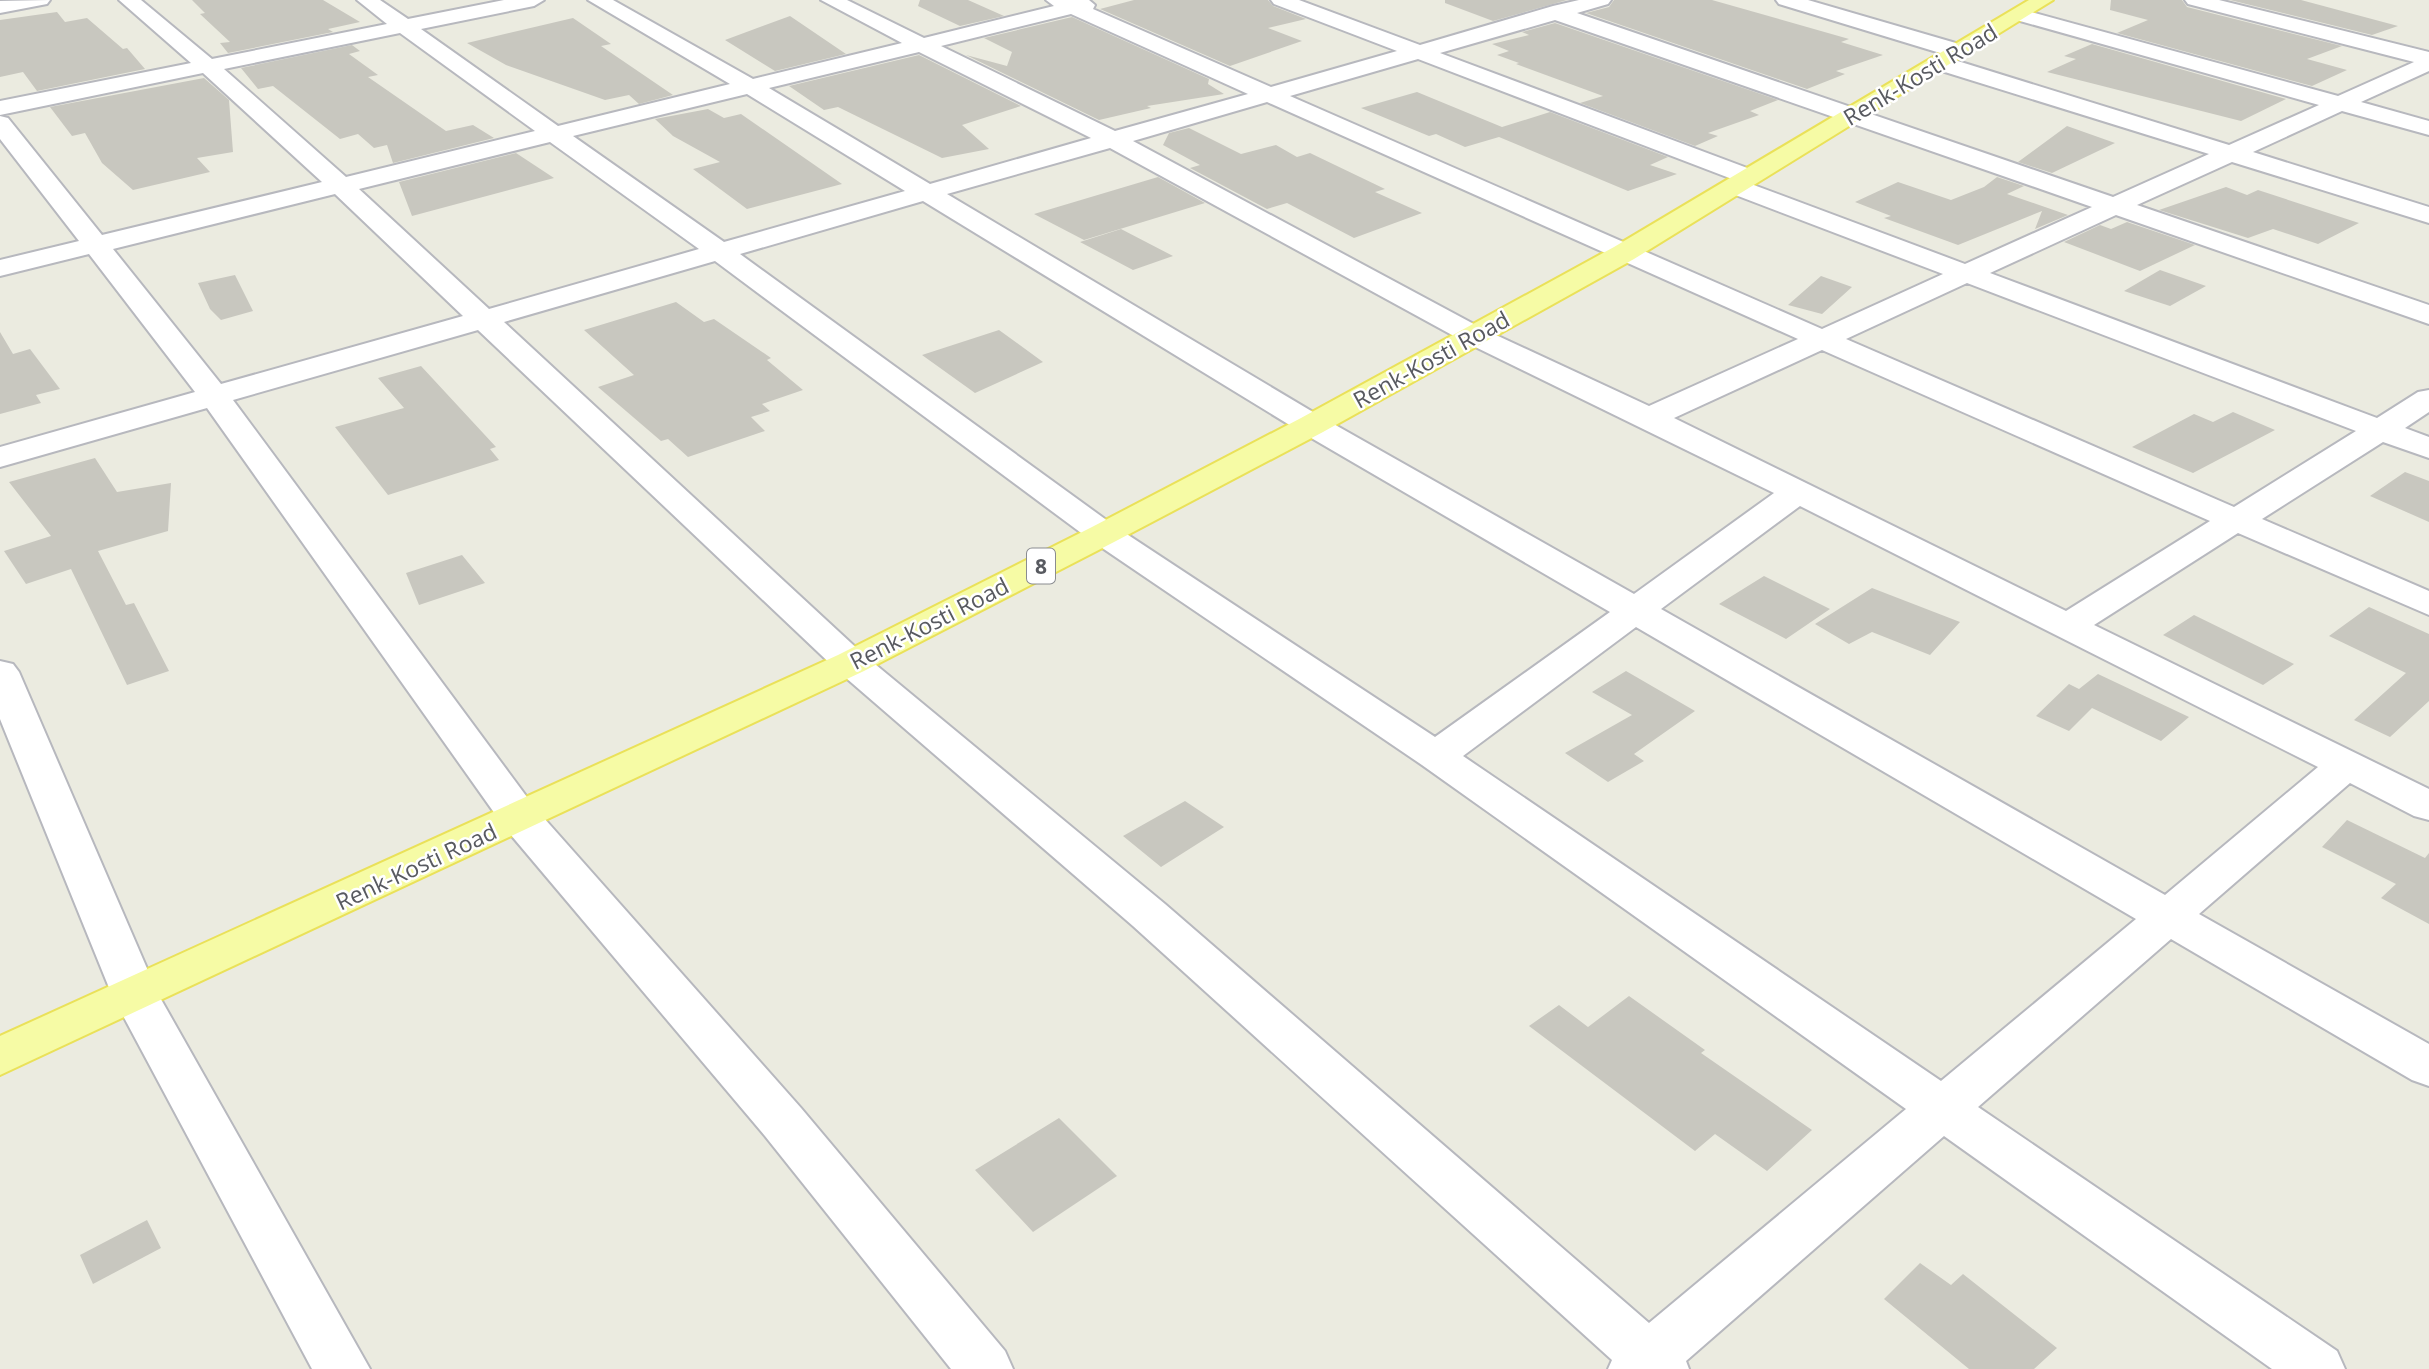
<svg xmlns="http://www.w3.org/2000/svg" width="2429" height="1369" font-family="'Open Sans',sans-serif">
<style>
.building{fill:#c8c7bf}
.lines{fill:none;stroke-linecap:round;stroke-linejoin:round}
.minor-casing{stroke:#b7b8be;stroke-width:4}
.primary-casing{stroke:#eae159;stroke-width:4}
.minor{fill:#fff;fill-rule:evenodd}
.primary{fill:#f6fba5;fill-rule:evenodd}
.labels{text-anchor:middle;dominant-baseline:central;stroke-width:5;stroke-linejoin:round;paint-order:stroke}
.shield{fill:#fff;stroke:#8a8c90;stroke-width:2}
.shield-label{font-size:21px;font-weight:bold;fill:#585a60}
.street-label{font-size:23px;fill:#585a60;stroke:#fff}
</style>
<rect width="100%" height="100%" fill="#ebebe0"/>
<path class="building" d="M192,0h131l37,22 -32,7 5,3 -105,21 -8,-10 10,-1 -30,-28 5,-1z
M920,0h48l36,16 -44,10 -42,-20z
M1134,0h134l5,6 33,13 -38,9 34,13 -72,25 -130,-57z
M1445,0h122l-74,21 -48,-18z
M1614,0h98l137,39 -8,3 42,13 -47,16 9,3 -38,15 -221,-76 23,-6z
M2111,0h71l5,7 155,39 -35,13 40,11 -35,16 -195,-53 31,-13 -38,-10z
M2230,0h71l97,26 -26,9z
M57,12l8,10 22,-4 36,31 4,-1 18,21 -108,22 -14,-19 -23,5v-57z
M790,16l56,38 -71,17 -50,-31z
M1072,17l137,62 -1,5 16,10 -77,12 4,2 -52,12 -133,-65 41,11 5,-14 -28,-14z
M573,18l38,26 -10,2 72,49 -34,9 -10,-9 -24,5 -99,-35 -39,-22z
M1555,23l223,77 -28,11 9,4 -51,18 10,3 -23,10 -115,-43 23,-7 -87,-32 3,-1 -22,-8 12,-4 -17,-7 37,-9 -7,-3z
M2092,44l194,55 -45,22 -194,-49 29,-13 -12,-3z
M352,45l8,6 -11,3 29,21 -10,2 78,54 27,-6 21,13 -101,25 -6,-18 -13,3 -16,-14 -18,5 -67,-53 -15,3 -17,-21z
M919,55l102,51 -59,19 27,24 -47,9 -104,-51 -14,3 -35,-24z
M204,78l25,22 4,52 -36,6 13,14 -77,18 -31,-27 -17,-30 -13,3 -22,-29z
M1417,92l85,35 48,-15 118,45 -18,8 27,9 -49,17 -129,-54 -34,10 -29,-13 -7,2 -68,-28z
M708,109l16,9 17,-4 101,70 -95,25 -54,-40 27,-7 -47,-26 -18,-17z
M2067,126l48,17 -63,30 -34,-11z
M1189,128l52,26 35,-9 21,12 13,-4 75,36 -10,3 47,21 -68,25 -67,-35 -20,6 -77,-41 10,-3 -37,-20 6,-12z
M516,153l38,25 -142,38 -13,-34z
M1158,177l47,26 -121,37 -50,-26z
M1997,177l27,9 -17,8 61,21 -33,14 7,-18 -84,34 -74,-27 7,-2 -36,-14 43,-20 53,18 33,-13z
M2226,187l21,8 11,-5 101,33 -41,21 -45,-15 -25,9 -89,-28z
M2127,222l68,23 -55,26 -76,-29 36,-17 11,4z
M1121,229l52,27 -40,14 -53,-28z
M2160,270l46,16 -36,20 -46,-15z
M235,275l18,36 -32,9 -11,-11 -12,-26z
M1821,276l31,11 -30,27 -34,-9z
M676,302l28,20 10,-3 57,39 -4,2 36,30 -41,14 8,7 -19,6 14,14 -77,26 -20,-18 -7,2 -63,-54 36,-12 -50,-45z
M999,330l44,32 -68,31 -53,-38z
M0,332l13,22 17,-5 30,40 -24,6 5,8 -41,11z
M421,366l75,81 -6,2 9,11 -111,35 -53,-68 69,-19 -26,-30z
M2233,412l42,18 -82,43 -61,-26 62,-33 19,8z
M95,458l22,34 54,-9 -3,48 -70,20 28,54 8,-2 35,68 -42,14 -56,-116 -45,15 -22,-33 47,-15 -42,-54z
M2405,472l24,9v41l-59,-26z
M462,555l23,28 -66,22 -13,-32z
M1764,576l66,33 -44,30 -67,-35z
M1872,588l88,34 -30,33 -58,-23 -23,12 -34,-20z
M2369,607l60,27v67l-39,36 -36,-17 52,-47 -77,-37z
M2194,615l100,49 -31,21 -100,-50z
M1626,671l69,40 -61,43 10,7 -36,21 -43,-29 67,-38 -40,-23z
M2098,674l91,43 -28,24 -69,-33 -23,23 -33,-15 33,-32 10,5z
M1185,801l39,26 -63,40 -38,-31z
M2347,820l78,38 4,-5v71l-48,-26 15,-14 -74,-37z
M1629,996l76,54 -4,3 111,77 -45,41 -52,-37 -20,17 -166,-125 30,-21 29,22z
M1059,1118l58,58 -84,56 -58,-62z
M147,1220l14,28 -68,36 -13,-29z
M1920,1263l31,22 12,-11 94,74 -23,21h-65l-85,-70z"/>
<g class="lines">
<g class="minor-casing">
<path id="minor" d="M50,0l-3,4 -47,9v-12z
M119,0h22l71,59 175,-35 -30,-24h23l28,19 96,-19h40l-10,6 -113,23 137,97 172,-42 -142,-84h25l140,79 149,-36 -81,-43h26l77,38 130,-32 -8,-6h43l6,5 -2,4 178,78 126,-36 -123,-47 -3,-4h28l121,45 133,-39 26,-6h32l-3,4 -31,9 536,184 96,-43 -277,-86 -3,-5 3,-5h16l281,87 90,-40 -306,-86 -3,-4 10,-6 318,87 76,-34 -226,-58 -3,-4h34l210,52v19l-68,31 68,19v14l-87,-24 -89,41 176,55v16l-197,-61 -95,43 292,100v19l-313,-109 -126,58 387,145 41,-26 11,-2v22l-24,16 24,9v21l-46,-16 -121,77 167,72v24l-191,-82 -144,92 335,164v31l-15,-4 -64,-33 -151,131 230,130v42l-17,-6 -241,-141 -193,168 359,244 8,18h-73l-328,-233 -258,225 3,8h-81l4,-9 -479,-434 -295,-255 -360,-341 -245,70 302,408 266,300 204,243 8,18h-62l-186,-233 -260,-308 -298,-420 -207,59v-20l195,-55 -106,-138 -89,22v-16l79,-19 -79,-102v-23l8,2 94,117 220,-53 -119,-109 -203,42v-14l191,-38zM1071,14l177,80 -133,37 -174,-85zM1555,20l537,187 -127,57 -214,-80 10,-7 -3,-5 -318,-119zM400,33l135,98 -189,46 -122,-108zM919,52l172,86 -161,46 -161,-96zM1418,59l314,120 -11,7 4,5 218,83 -121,55 -532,-233zM747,94l158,97 -181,51 -151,-106zM1267,102l531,237 -149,67 -166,-77 -350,-188zM550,142l149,107 -210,60 -130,-120zM1110,148l353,193 311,152 -140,101 -311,-176 -376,-224zM335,194l128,122 -242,68 -108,-135zM923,201l378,231 309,180 -175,125 -319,-210 -376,-273zM715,261l377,280 330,224 484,344 -257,214 -484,-419 -301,-249 -360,-333zM1967,283l389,148 -122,76 -388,-168zM1822,350l388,171 -144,90 -392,-193zM1800,506l518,261 -153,128 -504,-286zM1636,627l500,292 -195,162 -478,-325z
M1776,0h32l158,46 3,5 -11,6 -8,-1 -171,-52z
M0,661l13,3 6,8 139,322 212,375h-58l-200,-374 -112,-276z"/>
</g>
<g class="primary-casing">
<path id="primary" d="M2029,0h24l-419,259 -311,173 -207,109 -252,130 -864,404v-39l838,-381 254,-128 209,-109 313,-171z"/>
</g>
<use href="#minor" class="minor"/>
<use href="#primary" class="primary"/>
</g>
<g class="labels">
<rect class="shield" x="1027" y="548.5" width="28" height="35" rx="5"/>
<g class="shield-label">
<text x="1041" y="566">8</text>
</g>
<g class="street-label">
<text transform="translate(1920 74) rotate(-31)">Renk-Kosti Road</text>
<text transform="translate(1431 359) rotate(-29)">Renk-Kosti Road</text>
<text transform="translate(929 623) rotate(-27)">Renk-Kosti Road</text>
<text transform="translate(416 866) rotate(-25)">Renk-Kosti Road</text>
</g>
</g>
</svg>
